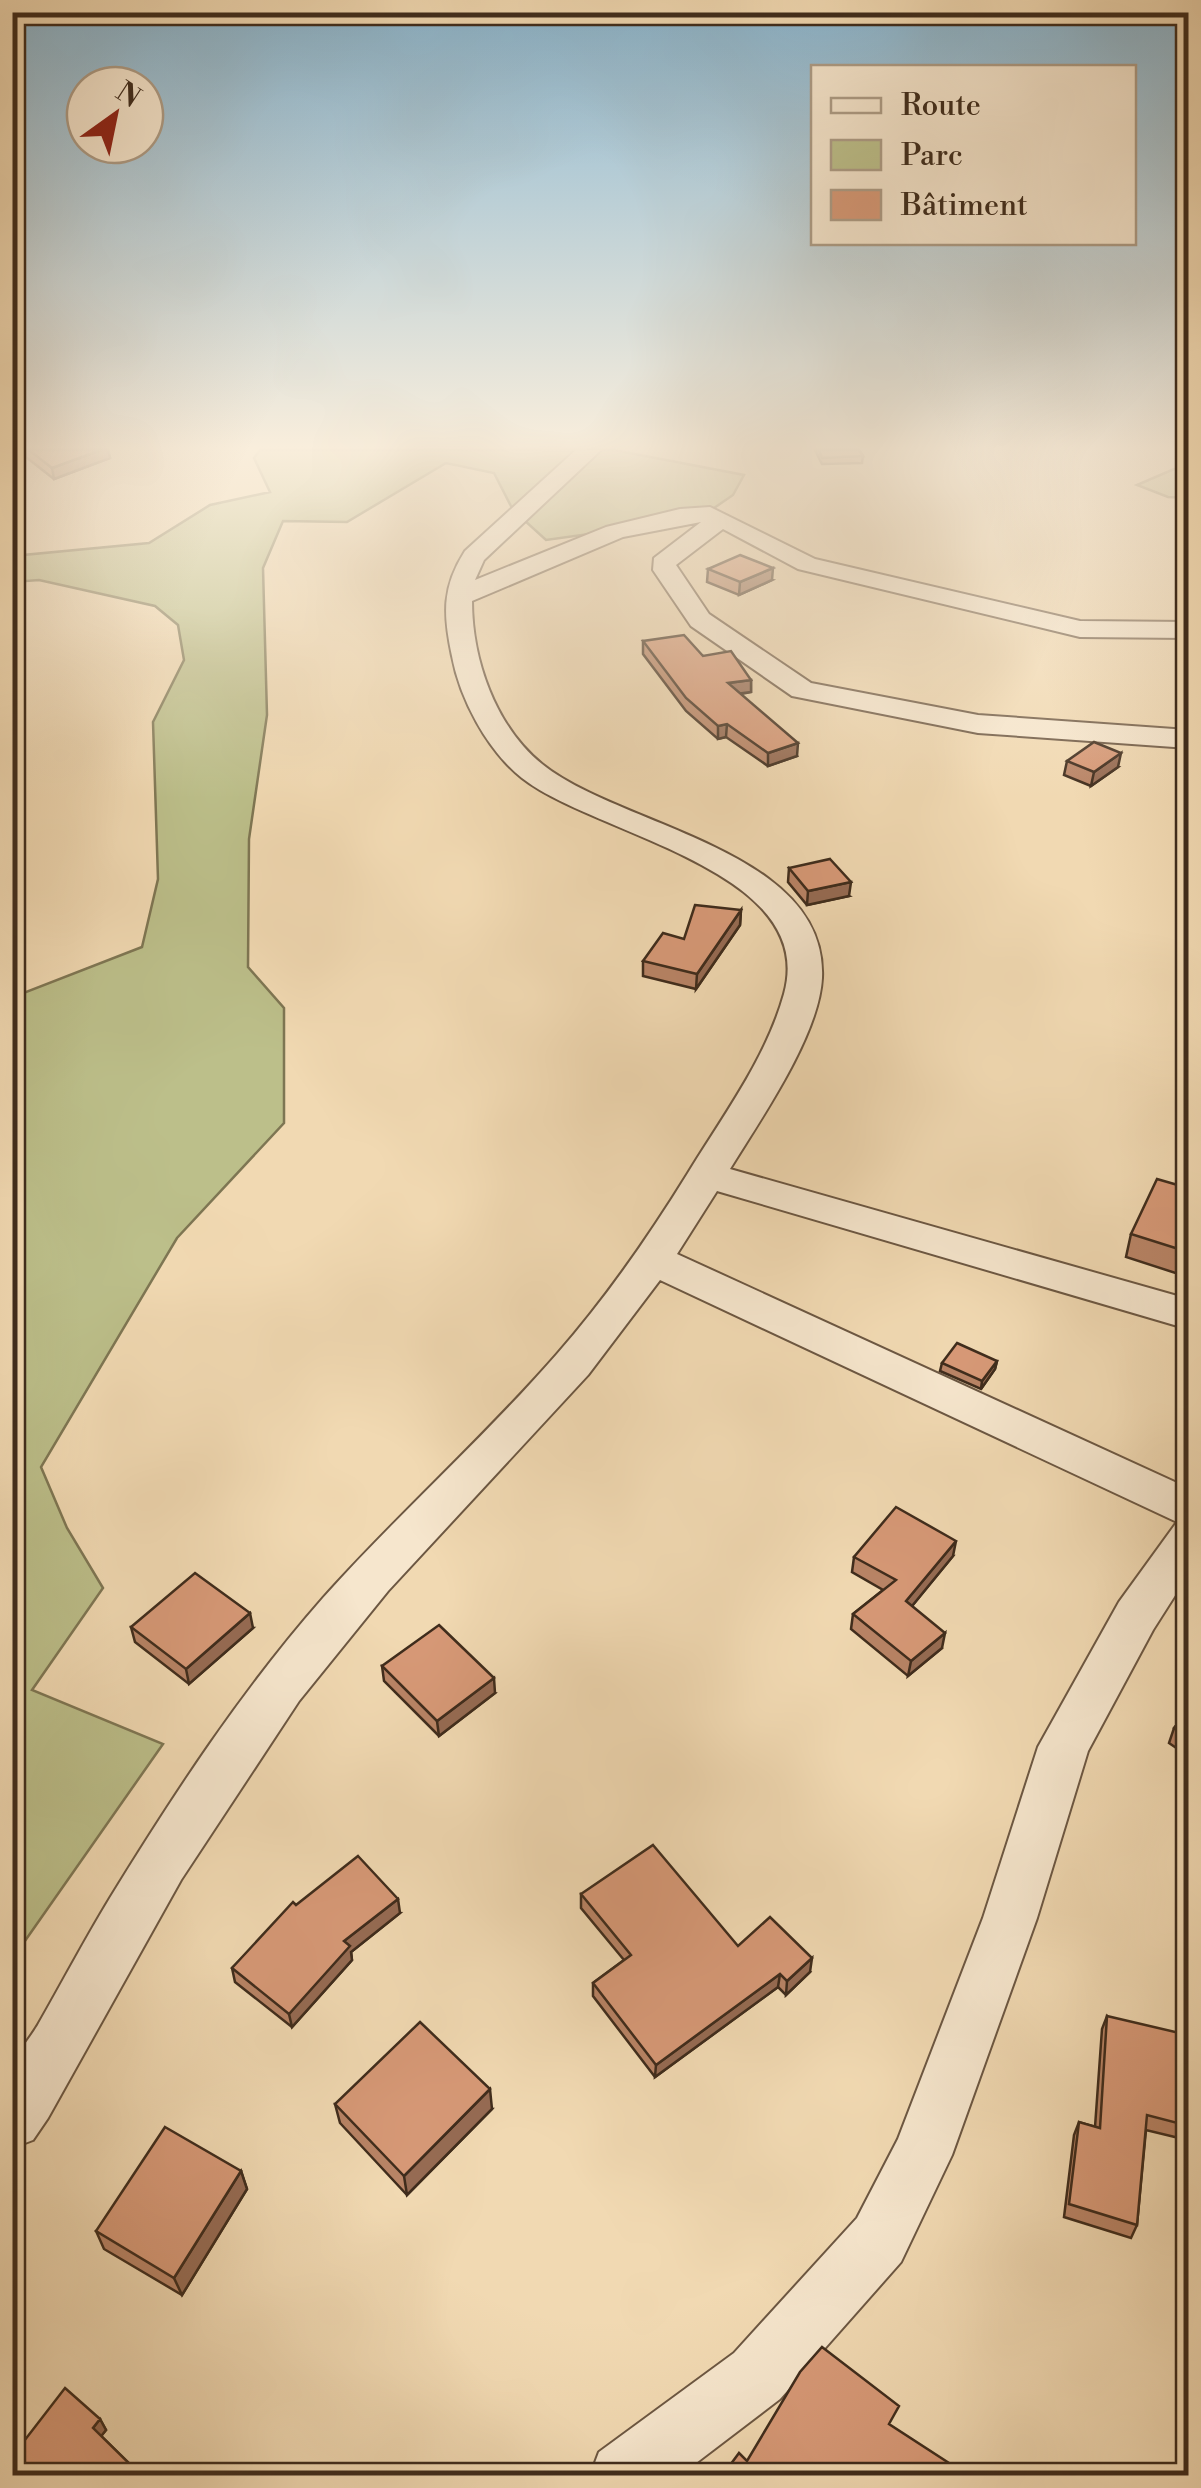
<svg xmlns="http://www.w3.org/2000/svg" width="1201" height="2488" font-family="'Libre Bodoni',serif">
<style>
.green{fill:#bcbf8a;stroke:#7e7653;stroke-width:2.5}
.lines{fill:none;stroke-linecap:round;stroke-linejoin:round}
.minor-casing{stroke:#6c5742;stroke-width:4}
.minor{fill:#f6e6cd;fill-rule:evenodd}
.wall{fill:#b98466;stroke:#3f2c1c;stroke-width:2.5}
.shaded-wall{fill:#966b53;stroke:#3f2c1c;stroke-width:2.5}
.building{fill:#d79977;stroke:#3f2c1c;stroke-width:2.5}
</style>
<rect width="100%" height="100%" fill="#f1d9b2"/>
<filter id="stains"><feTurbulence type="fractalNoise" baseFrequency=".002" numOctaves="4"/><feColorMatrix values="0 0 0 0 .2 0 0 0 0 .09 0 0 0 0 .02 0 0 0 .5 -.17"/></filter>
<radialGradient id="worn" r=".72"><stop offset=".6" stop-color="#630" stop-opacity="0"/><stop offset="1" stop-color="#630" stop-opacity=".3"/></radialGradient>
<path class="green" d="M260,450h354l130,25 -11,20 -35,24 -152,21 -33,-30 -19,-37 -48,-10 -99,59 -64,-1 -20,47 4,147 -18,124 -1,128 36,41v115l-107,115 -136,229 26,61 36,60 -71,102 131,54 -150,214v-961l129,-50 16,-68 -5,-157 31,-62 -6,-35 -23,-19 -116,-26 -26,2v-26l136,-13 61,-38 60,-13 -16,-34z
M1174,469l14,1v28l-20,-1 -31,-12z"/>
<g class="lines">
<g class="minor-casing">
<path id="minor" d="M576,450h25l-117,110 -9,20 131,-53 74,-18 30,-2 105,52 265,62 108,1v16l-108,-1 -282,-68 -75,-40 -47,36 33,49 102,69 167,32 210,15v18l-210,-15 -186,-37 -101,-70 -38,-56 1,-12 47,-36 -78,15 -151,64c0,58 23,125 70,163 77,63 286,85 280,214 -3,58 -62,142 -92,191l458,130v30l-471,-138 -40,63 511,234v87l-35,55 -65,121 -51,167 -85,237 -51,107 -121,137 -101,77h-89l9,-24 135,-99 123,-135 41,-79 85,-221 55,-171 81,-145 58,-80 -517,-242 -72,95 -200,216 -89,110 -118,179 -133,238 -15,22 -21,8c0,-23 -6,-59 1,-81 4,-15 19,-31 26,-44 24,-42 46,-84 71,-125 64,-104 132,-208 213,-300 75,-84 160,-159 234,-244 50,-57 92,-118 131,-181 34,-56 78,-114 96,-179 35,-125 -190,-159 -262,-216 -35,-28 -62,-79 -70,-122 -9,-42 -10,-69 13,-105z"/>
</g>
<use href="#minor" class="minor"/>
</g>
<path class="wall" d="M25,450h83l2,8 -56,21 -28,-22z
M815,450h44l4,6 -1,7 -40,1z
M708,569l64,11 -33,15 -32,-13z
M643,641l60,15 48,24v12l-10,2 56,62 -29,10 -42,-29 -8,2 -32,-28 -43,-57z
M1067,761l51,6 -27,19 -27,-11z
M789,868l60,28 -42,9 -19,-23z
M741,910l-1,15 -44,64 -53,-13v-15z
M1188,1188v89l-62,-20 5,-23z
M997,1361l-2,8 -14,20 -41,-18 2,-8z
M953,1556l-41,50 30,42 -34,28 -57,-47 2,-15 30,-24 -31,-18 2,-15z
M131,1627l122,1 -64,56 -54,-42z
M382,1666l113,27 -56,43 -55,-55z
M1188,1711v45l-19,-13 5,-15z
M581,1894l157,52 72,26 -24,23 -8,-8 -123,90 -62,-81v-13l31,-23 -43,-52z
M296,1905l104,8 -49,39 1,8 -60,67 -57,-45 -3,-14z
M1107,2016l78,109 -6,13 -33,-8 -9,95 -6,13 -67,-21 10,-82 5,-13 16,5 7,-98z
M335,2104l157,5 -85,86 -67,-72z
M241,2171l6,18 -65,106 -78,-46 -8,-18z
M100,2419l6,11 -5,6 41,40h-109l-12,-11 -7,-11z"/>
<path class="shaded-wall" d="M101,450h7l2,8 -56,21 -2,-11z
M773,568l-1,12 -33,15 1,-13z
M751,680v12l-23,3v-12z
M727,724l-1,13 -8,2v-13z
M798,743l-1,13 -29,10v-13z
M1121,753l-3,14 -27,19 3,-14z
M851,882l-2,14 -42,9 1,-14z
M741,910l-1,15 -44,64 1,-15z
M997,1361l-2,8 -14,20 1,-8z
M956,1541l-3,15 -50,61 3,-16z
M250,1613l3,15 -64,56 -3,-15z
M945,1633l-3,15 -34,28 3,-15z
M494,1678l1,15 -56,43 -2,-15z
M398,1899l2,14 -49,39 1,8 -60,67 -3,-13 55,-73z
M812,1958l-2,14 -24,23 1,-14z
M780,1974l-2,13 -123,90 1,-12z
M490,2089l2,20 -85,86 -3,-19z
M241,2171l6,18 -65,106 -8,-17z
M100,2419l6,11 -7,9 -6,-11z"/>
<path class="building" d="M29,450h72l-49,18z
M819,450h40l4,6 -41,2z
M740,555l33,13 -33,14 -32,-13z
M684,635l19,21 28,-5 20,29 -23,3 70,60 -30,10 -41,-29 -9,2 -32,-28 -43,-57z
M1094,742l27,11 -27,19 -27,-11z
M830,859l21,23 -43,9 -19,-23z
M695,905l46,5 -44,64 -54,-13 20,-28 21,6z
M1157,1179l31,9v64l-57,-18z
M957,1343l40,18 -15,20 -40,-18z
M896,1507l60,34 -50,60 39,32 -34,28 -58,-47 43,-34 -42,-23z
M195,1573l55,40 -64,56 -55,-42z
M439,1625l55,53 -57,43 -55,-55z
M1188,1711v27l-14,-10z
M653,1845l85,101 32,-29 42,41 -25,23 -7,-7 -124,91 -63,-82 38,-28 -50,-61z
M358,1856l40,43 -54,42 6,5 -61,68 -57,-46 61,-66 3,3z
M1107,2016l81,19 -3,90 -38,-10 -10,110 -68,-21 10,-82 21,6z
M420,2022l70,67 -86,87 -69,-72z
M165,2127l76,44 -67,107 -78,-47z
M822,2347l77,59 -10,18 80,52h-189l-4,-4 -3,4h-51l17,-23 8,8 53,-89z
M65,2388l35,31 -7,9 49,48h-104l-24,-22z"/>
<linearGradient id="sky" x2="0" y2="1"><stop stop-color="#89b6d1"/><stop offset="0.56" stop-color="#f9eedc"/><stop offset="1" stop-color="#f9eedc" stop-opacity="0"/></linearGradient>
<rect width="1201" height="799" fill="url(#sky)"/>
<rect width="1201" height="2488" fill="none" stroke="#f1d9b2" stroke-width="50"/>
<rect x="15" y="15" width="1171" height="2458" fill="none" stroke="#3f2c1c" stroke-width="5"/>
<rect x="25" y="25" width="1151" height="2438" fill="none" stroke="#3f2c1c" stroke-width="2.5"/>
<rect x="811" y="65" width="325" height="180" fill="#f6e6cd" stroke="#ad9c86" stroke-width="2.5"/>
<rect x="831" y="98" width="50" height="15" fill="#f6e6cd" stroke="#ad9c86" stroke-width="2.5"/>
<text x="901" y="115" font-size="30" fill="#3f2c1c">Route</text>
<rect x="831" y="140" width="50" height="30" fill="#bcbf8a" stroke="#ad9c86" stroke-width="2.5"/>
<text x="901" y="165" font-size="30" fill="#3f2c1c">Parc</text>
<rect x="831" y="190" width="50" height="30" fill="#d79977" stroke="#ad9c86" stroke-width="2.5"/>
<text x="901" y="215" font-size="30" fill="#3f2c1c">Bâtiment</text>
<g transform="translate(115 115) rotate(33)"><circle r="48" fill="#f6e6cd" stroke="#ad9c86" stroke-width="2.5"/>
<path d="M0-8L18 38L0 25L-18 38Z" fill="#8f2418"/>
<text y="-15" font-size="28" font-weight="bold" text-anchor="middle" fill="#3f2c1c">N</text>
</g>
<rect width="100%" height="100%" filter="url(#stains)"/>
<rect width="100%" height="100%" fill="url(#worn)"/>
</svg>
